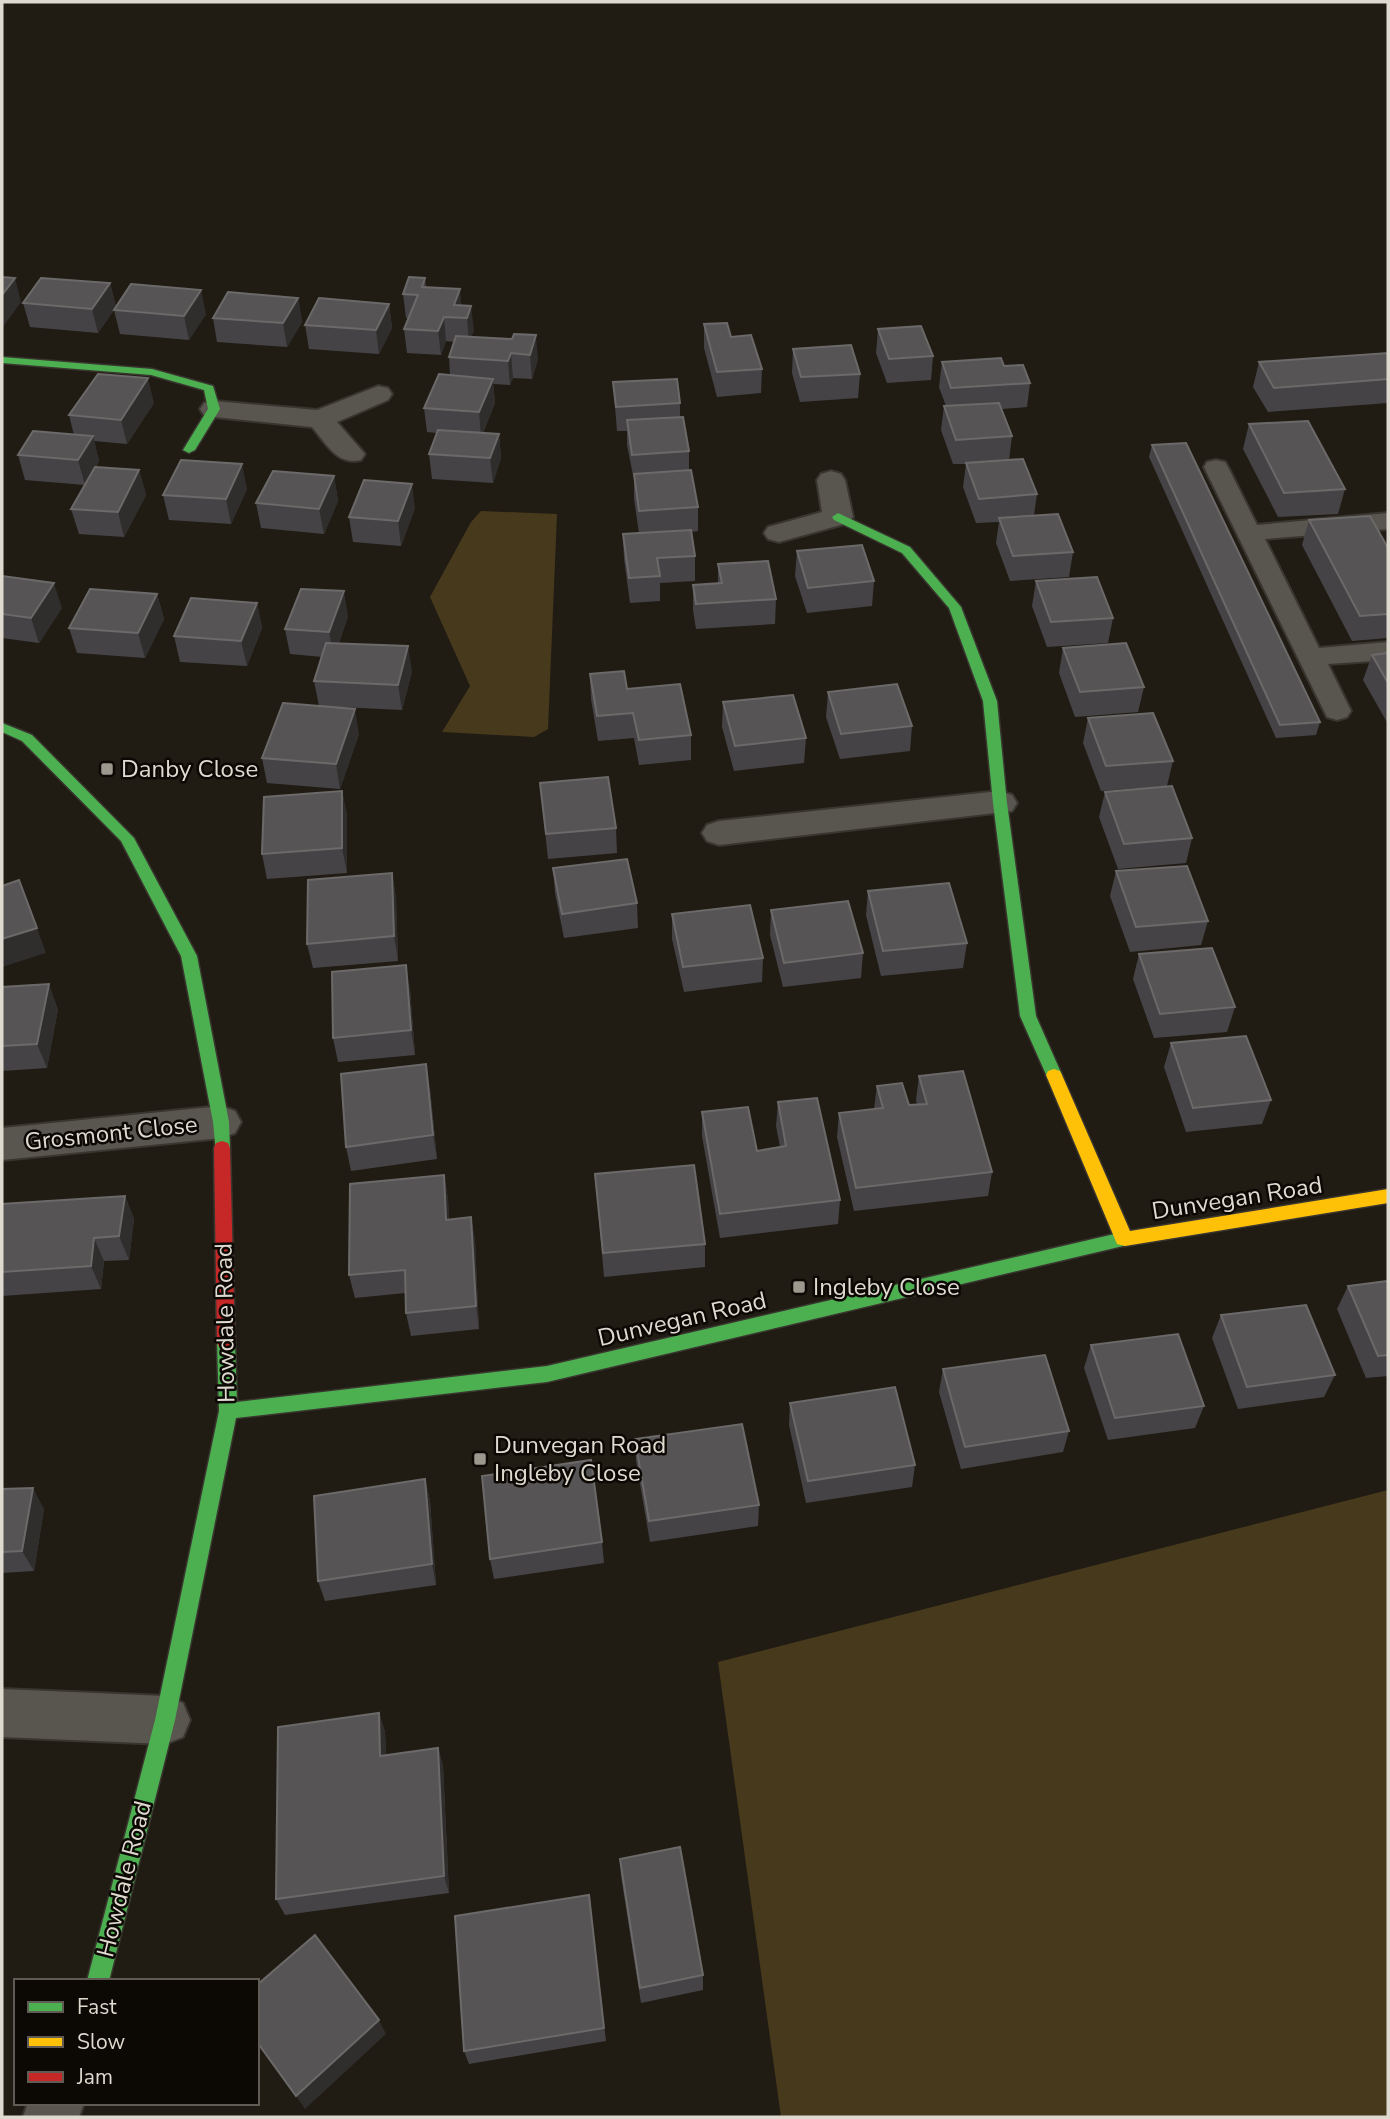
<svg xmlns="http://www.w3.org/2000/svg" width="1390" height="2119" font-family="'Nunito Sans',sans-serif">
<style>
.green{fill:#47391c}
.lines{fill:none;stroke-linecap:round;stroke-linejoin:round}
.lane-casing{stroke:#39352f;stroke-width:4}
.street-casing{stroke:#39352f;stroke-width:4}
.fast-casing{stroke:#39352f;stroke-width:3}
.slow-casing{stroke:#39352f;stroke-width:3}
.jam-casing{stroke:#39352f;stroke-width:3}
.lane{fill:#595650;fill-rule:evenodd}
.street{fill:#595650;fill-rule:evenodd}
.fast{fill:#4caf50;fill-rule:evenodd}
.slow{fill:#ffc107;fill-rule:evenodd}
.jam{fill:#c62828;fill-rule:evenodd}
.wall{fill:#464347}
.shaded-wall{fill:#302d2d}
.building{fill:#575456;stroke:#6c6969;stroke-width:2}
.poi-dot{fill:#9c988e;stroke:#0c0803;stroke-width:2.5}
.labels{text-anchor:middle;dominant-baseline:central;stroke-width:5;stroke-linejoin:round;paint-order:stroke}
.poi-label{font-size:24px;fill:#dfdad0;stroke:#0c0803;text-anchor:start}
.street-label{font-size:24px;fill:#dfdad0;stroke:#0c0803}
</style>
<rect width="100%" height="100%" fill="#201c14"/>
<path class="green" d="M481,511l76,3 -9,215 -14,8 -92,-5 28,-46 -40,-89 41,-75z
M1388,1490v627h-607l-63,-455z"/>
<g class="lines">
<g class="lane-casing">
<path id="lane" d="M1216,460l9,2 3,5 29,58 131,-12v16l-123,10 54,109 69,-6v18l-60,4 23,47 -4,6 -10,3 -10,-3 -123,-250 3,-5z"/>
</g>
<g class="street-casing">
<path id="street" d="M378,386l10,2 4,6 -4,6 -51,22 28,32 -4,6c-24,6 -35,-17 -49,-33l-98,-10 -10,-2 -4,-6 4,-6 10,-2 103,9z
M831,471l10,3 4,6 8,37 -5,6 -69,19 -11,-3 -4,-6 4,-6 54,-15 -5,-32 4,-6z
M1000,791l12,4 5,8 -5,8 -293,34 -12,-4 -5,-8 5,-8 12,-4z
M221,1106l14,5 6,11 -6,11 -14,5 -219,22v-32z
M2,1689l163,7 18,7 7,17 -7,17 -18,7 -163,-7z
M28,2103h56l-5,14h-56z"/>
</g>
<g class="fast-casing">
<path id="fast" d="M2,357l150,12 61,17 7,23 -25,41 -6,3 -6,-3 25,-41 -4,-19 -53,-15 -149,-12z
M838,513l72,34 51,60 36,94 10,102 29,213 26,59 -2,4h-12l-28,-63 -27,-213 -10,-102 -34,-93 -47,-55 -68,-33 -2,-3z
M2,723l30,12 102,103 63,118 32,166 1,26 -2,5h-12l-3,-31 -32,-166 -60,-115 -99,-100 -20,-9z
M1123,1232l6,2 2,5 -2,5 -6,2 -576,136 -311,36 -61,302 -66,261h-22l68,-261 64,-309 -2,-68 3,-5 6,-3 6,3 3,5 2,59 310,-36z"/>
</g>
<g class="slow-casing">
<path id="slow" d="M1054,1069l6,2 2,4 68,156 258,-42v14l-263,43 -8,-2 -71,-169 2,-4z"/>
</g>
<g class="jam-casing">
<path id="jam" d="M222,1141l6,2 2,5 5,195 -3,5 -6,3 -6,-3 -3,-5 -3,-195 2,-5z"/>
</g>
<use href="#lane" class="lane"/>
<use href="#street" class="street"/>
<use href="#fast" class="fast"/>
<use href="#slow" class="slow"/>
<use href="#jam" class="jam"/>
</g>
<path class="wall" d="M425,278l1,9 35,19 13,24 -3,7 41,2 26,20 -6,20 -19,-1 -3,7 -17,-1 2,19 -12,30 16,1 2,24 -8,25 -61,-4 -3,-25 8,-21 -10,-1 -3,-24 26,-33 -1,-18 5,-15 -8,-1 -5,14 -34,-2 -3,-24 5,-11h-3l-3,-24z
M110,283l6,24 -18,26 -68,-6 -7,-24z
M298,298l4,24 -15,25 -70,-5 -4,-24z
M389,304l3,24 -13,26 -70,-5 -4,-24z
M114,310l92,4 -17,26 -69,-6z
M704,324l58,45 -1,24 -44,4 -13,-49z
M878,329l55,27 -2,24 -44,3 -11,-30z
M793,349l67,25 -2,24 -58,4 -8,-29z
M1388,353v50l-120,9 -15,-25 6,-25z
M942,362l62,4 26,17 -3,24 -25,2 10,27 -3,24 28,34 -3,21 39,37 -4,25 -59,4 -14,-38 3,-21 -23,1 -13,-36 3,-23h-13l-12,-34 3,-24h2l-7,-19z
M613,382l67,21v14l9,34v20l9,36v24l-7,1 4,24v25l-35,2v18l-30,2 -6,-44 -1,-25 16,-1 -5,-34v-19l-7,-35v-14h-10z
M154,403l-27,41 -33,-3 5,20 -3,6 43,3 7,25 -22,42 -45,-3 -8,-25 14,-24 -60,-5 -7,-25 56,-20 -5,-20z
M1249,424l96,65 -7,25 -60,3 -35,-68z
M1152,445l168,277 -4,13 -40,3 -127,-281z
M334,476l4,25 -14,33 -63,-6 -5,-25z
M247,489l-16,35 -62,-4 -6,-25z
M415,508l-14,38 -48,-4 -4,-25z
M1309,520l79,28v90l-36,3 -50,-96z
M797,551l77,30 -2,25 -65,7 -12,-37z
M718,564l58,35 -1,25 -79,5 -3,-19v-25l25,-2z
M2,576l60,32 -23,35 -37,-5z
M1036,581l77,37 -5,25 -61,4 -15,-41z
M157,594l7,25 -19,39 -68,-5 -8,-25z
M257,603l5,25 -15,38 -67,-4 -6,-26z
M348,616l-9,27 73,28 -10,39 -62,-3 19,27 -19,55 -73,-6 -5,-25 57,-52 -5,-25 8,-24 -32,-3 -5,-25z
M1063,648l81,39 -6,25 -63,5 -16,-44z
M1388,653v71l-25,-44 9,-25z
M590,674l37,15 64,46v25l-52,5 -5,-27 -36,3 -7,-42z
M828,692l84,34 -2,25 -70,8 -14,-42z
M723,702l83,36 -2,25 -70,8 -12,-44z
M1088,718l85,43 -6,25 -66,5 -18,-48z
M540,783l76,45 1,25 -69,6z
M342,791l5,25v57l-80,6 -5,-25z
M1105,792l87,46 -6,25 -68,6 -19,-52z
M553,868l84,35 1,25 -74,10 -9,-45z
M1116,871l92,50 -7,24 -71,7 -20,-56z
M392,873l4,25 2,63 -85,7 -6,-24z
M868,891l99,52 -4,25 -82,8 -15,-61z
M771,910l92,43 -2,25 -78,9 -13,-52z
M672,914l91,44 -1,24 -78,10 -12,-53z
M1139,954l96,53 -8,25 -73,6 -21,-59z
M2,987l56,22 -11,59 -45,3z
M410,989l5,66 -77,7 -5,-24z
M1171,1043l100,57 -9,24 -76,8 -22,-65z
M919,1076l73,96 -4,24 -134,15 -17,-74 2,-24 35,-4 3,-23 32,19h8l-1,-5z
M430,1088l7,71 -86,12 -5,-24z
M778,1102l62,98 -2,24 -118,14 -18,-102v-24l55,39 23,-4 -4,-21z
M595,1174l110,70v23l-101,10z
M444,1175l4,24 1,21 22,-3 4,24 4,88 -68,7 -5,-23 -1,-20 -50,5 -6,-23z
M125,1196l9,23 -5,41 -25,1 -3,28 -99,7v-92z
M1388,1281v95l-22,2 -29,-69 11,-23z
M1221,1315l114,60 -11,22 -86,12 -26,-71z
M1091,1345l113,61 -9,22 -87,12 -24,-72z
M943,1369l126,62 -6,21 -102,17 -22,-77z
M790,1403l125,62 -3,22 -106,16 -17,-78z
M635,1439l124,66 -1,21 -108,16 -14,-81z
M425,1479l5,22 6,84 -111,16 -7,-20z
M2,1489l42,20 -10,62 -32,2z
M602,1542l2,21 -110,16 -4,-20z
M379,1713l6,19 1,23 52,-7 5,18 6,127 -164,22 -9,-16z
M620,1859l83,116v15l-62,13 -20,-127z
M589,1895l17,146 -137,23 -5,-13z"/>
<path class="shaded-wall" d="M15,278l6,24 -18,25 -1,-32z
M110,283l6,24 -18,26 -6,-24z
M460,289l2,24 -8,-8z
M201,290l5,24 -17,26 -5,-24z
M298,298l4,24 -15,25 -4,-24z
M389,304l3,24 -13,26 -3,-24z
M471,306l3,24 -5,13 -2,-25z
M444,317l2,24 -5,14 -3,-24z
M536,335l2,24 -6,20 -2,-24z
M511,353l2,25 -3,7 -2,-24z
M148,378l6,25 -27,41 -6,-24z
M493,379l2,24 -14,34 -2,-25z
M499,434l2,24 -8,25 -3,-25z
M93,436l6,25 -14,24 -7,-25z
M242,464l5,25 -16,35 -5,-25z
M139,470l7,25 -22,42 -6,-25z
M334,476l4,25 -14,33 -5,-25z
M412,484l3,24 -14,38 -3,-25z
M54,583l8,25 -23,35 -8,-25z
M344,591l4,25 -14,41 -5,-25z
M157,594l7,25 -19,39 -7,-25z
M257,603l5,25 -15,38 -6,-25z
M408,646l4,25 -10,39 -4,-25z
M355,709l4,25 -19,55 -4,-25z
M342,791l5,25v57l-5,-25z
M392,873l4,25 2,63 -4,-25z
M37,928l9,25 -44,14v-28z
M406,965l4,24 5,66 -4,-25z
M49,984l9,25 -11,59 -10,-24z
M426,1064l4,24 7,71 -4,-24z
M444,1175l4,24 2,44 -4,-23z
M125,1196l9,23 -5,41 -10,-24z
M471,1217l4,24 4,88 -3,-23z
M94,1238l10,23 -3,28 -10,-23z
M425,1479l5,22 6,84 -4,-21z
M33,1488l11,21 -10,62 -12,-20z
M379,1713l6,19 2,42 -7,-18z
M438,1748l5,18 6,127 -5,-17z
M379,2020l7,14 -81,75 -9,-13z"/>
<path class="building" d="M2,277l13,1 -13,17z
M409,277l16,1 -3,9 38,2 -6,16 17,1 -4,12 -23,-1 -6,14 -34,-2 14,-34 -15,-1z
M41,278l69,5 -18,26 -69,-6z
M131,284l70,6 -17,26 -70,-6z
M228,292l70,6 -15,25 -70,-5z
M319,298l70,6 -13,26 -71,-5z
M727,323l4,14 20,-2 11,34 -45,3 -13,-48z
M921,326l12,30 -44,3 -11,-30z
M514,334l22,1 -6,20 -19,-2 -3,8 -59,-4 7,-21 56,3z
M851,345l9,29 -59,3 -8,-28z
M1388,353v26l-114,9 -15,-26z
M1001,358l3,8 19,-1 7,18 -79,5 -9,-26z
M98,374l50,4 -27,42 -52,-5z
M439,374l54,5 -14,33 -55,-4z
M677,379l3,24 -64,4 -3,-25z
M999,403l13,33 -56,4 -12,-34z
M683,417l6,34 -57,4 -5,-35z
M1308,421l37,68 -61,4 -35,-69z
M438,430l61,4 -9,24 -61,-4z
M33,431l60,5 -15,24 -60,-5z
M1186,443l134,279 -40,3 -128,-280z
M1023,459l14,35 -58,5 -13,-36z
M181,460l61,4 -16,35 -63,-4z
M95,467l44,3 -21,42 -47,-3z
M691,470l7,37 -59,4 -5,-37z
M273,471l61,5 -15,33 -63,-6z
M364,480l48,4 -14,37 -49,-4z
M1058,514l15,38 -60,4 -14,-38z
M1370,516l18,32v66l-28,2 -51,-96z
M691,530l4,26 -38,2 3,18 -31,2 -6,-44z
M862,545l12,36 -66,7 -11,-37z
M768,561l8,38 -80,5 -3,-19 29,-2 -4,-19z
M2,576l52,7 -23,35 -29,-4z
M1097,577l16,41 -62,4 -15,-41z
M90,589l67,5 -19,39 -69,-5z
M301,589l43,2 -15,41 -44,-3z
M191,598l66,5 -16,38 -67,-5z
M326,643l82,3 -10,39 -84,-4z
M1126,643l18,44 -64,5 -17,-44z
M1388,653v30l-16,-28z
M624,671l3,18 53,-5 11,51 -52,5 -6,-27 -36,3 -7,-42z
M897,684l15,42 -71,8 -13,-42z
M793,695l13,43 -71,8 -12,-44z
M283,703l72,6 -19,55 -74,-6z
M1153,713l20,48 -67,5 -18,-48z
M608,777l8,51 -70,6 -6,-51z
M1172,786l20,52 -68,6 -19,-52z
M342,791v57l-80,6 2,-57z
M627,859l10,44 -75,11 -9,-46z
M1187,866l21,55 -72,6 -20,-56z
M392,873l2,63 -87,8 1,-64z
M19,880l18,48 -35,11v-53z
M949,883l18,60 -84,8 -15,-60z
M848,901l15,52 -79,10 -13,-53z
M750,905l13,53 -80,9 -11,-53z
M1212,948l23,59 -75,7 -21,-60z
M406,965l5,65 -78,8 -1,-66z
M49,984l-12,60 -35,2v-59z
M1246,1036l25,64 -78,8 -22,-65z
M426,1064l7,71 -87,12 -5,-73z
M963,1071l29,101 -136,16 -17,-75 44,-5 -6,-22 25,-3 7,22 18,-1 -8,-28z
M817,1098l23,102 -120,14 -18,-102 46,-5 9,44 29,-5 -8,-44z
M694,1165l11,79 -102,9 -8,-79z
M444,1175l2,45 25,-3 5,89 -70,7 -1,-43 -56,5 1,-91z
M125,1196l-6,40 -25,2 -3,28 -89,6v-68z
M1388,1281v74l-10,1 -30,-70z
M1306,1305l29,70 -88,12 -26,-72z
M1178,1334l26,72 -89,12 -24,-73z
M1045,1355l24,76 -104,16 -22,-78z
M895,1387l20,78 -107,16 -18,-78z
M742,1424l17,81 -110,16 -14,-82z
M591,1460l11,82 -112,17 -8,-83z
M425,1479l7,85 -114,17 -4,-85z
M33,1488l-11,63 -20,1v-63z
M379,1713l1,43 58,-8 6,128 -168,23 2,-172z
M680,1847l23,128 -63,13 -20,-129z
M589,1895l15,133 -140,23 -9,-135z
M315,1935l64,85 -83,76 -39,-54v-57z"/>
<g class="poi-dot">
<rect x="100" y="762" width="14" height="14" rx="3.5"/>
<rect x="792" y="1280" width="14" height="14" rx="3.5"/>
<rect x="473" y="1452" width="14" height="14" rx="3.5"/>
</g>
<g class="labels">
<g class="poi-label">
<text x="121" y="769">Danby Close</text>
<text x="813" y="1287">Ingleby Close</text>
<text x="494" y="1445">Dunvegan Road<tspan x="494" dy="28">Ingleby Close</tspan></text>
</g>
<g class="street-label">
<text transform="translate(111 1133) rotate(-6)">Grosmont Close</text>
<text transform="translate(1237 1198) rotate(-9)">Dunvegan Road</text>
<text transform="translate(682 1319) rotate(-13)">Dunvegan Road</text>
<text transform="translate(225 1323) rotate(-91)">Howdale Road</text>
<text transform="translate(124 1879) rotate(-76)">Howdale Road</text>
</g>
</g>
<rect width="1390" height="2119" fill="none" stroke="#dfdad0" stroke-width="7"/>
<rect x="14" y="1979" width="245" height="126" fill="#0c0803" stroke="#605c55" stroke-width="2"/>
<rect x="28" y="2002" width="35" height="10" fill="#4caf50" stroke="#605c55" stroke-width="2"/>
<text x="77" y="2014" font-size="21" fill="#dfdad0">Fast</text>
<rect x="28" y="2037" width="35" height="10" fill="#ffc107" stroke="#605c55" stroke-width="2"/>
<text x="77" y="2049" font-size="21" fill="#dfdad0">Slow</text>
<rect x="28" y="2072" width="35" height="10" fill="#c62828" stroke="#605c55" stroke-width="2"/>
<text x="77" y="2084" font-size="21" fill="#dfdad0">Jam</text>
</svg>
